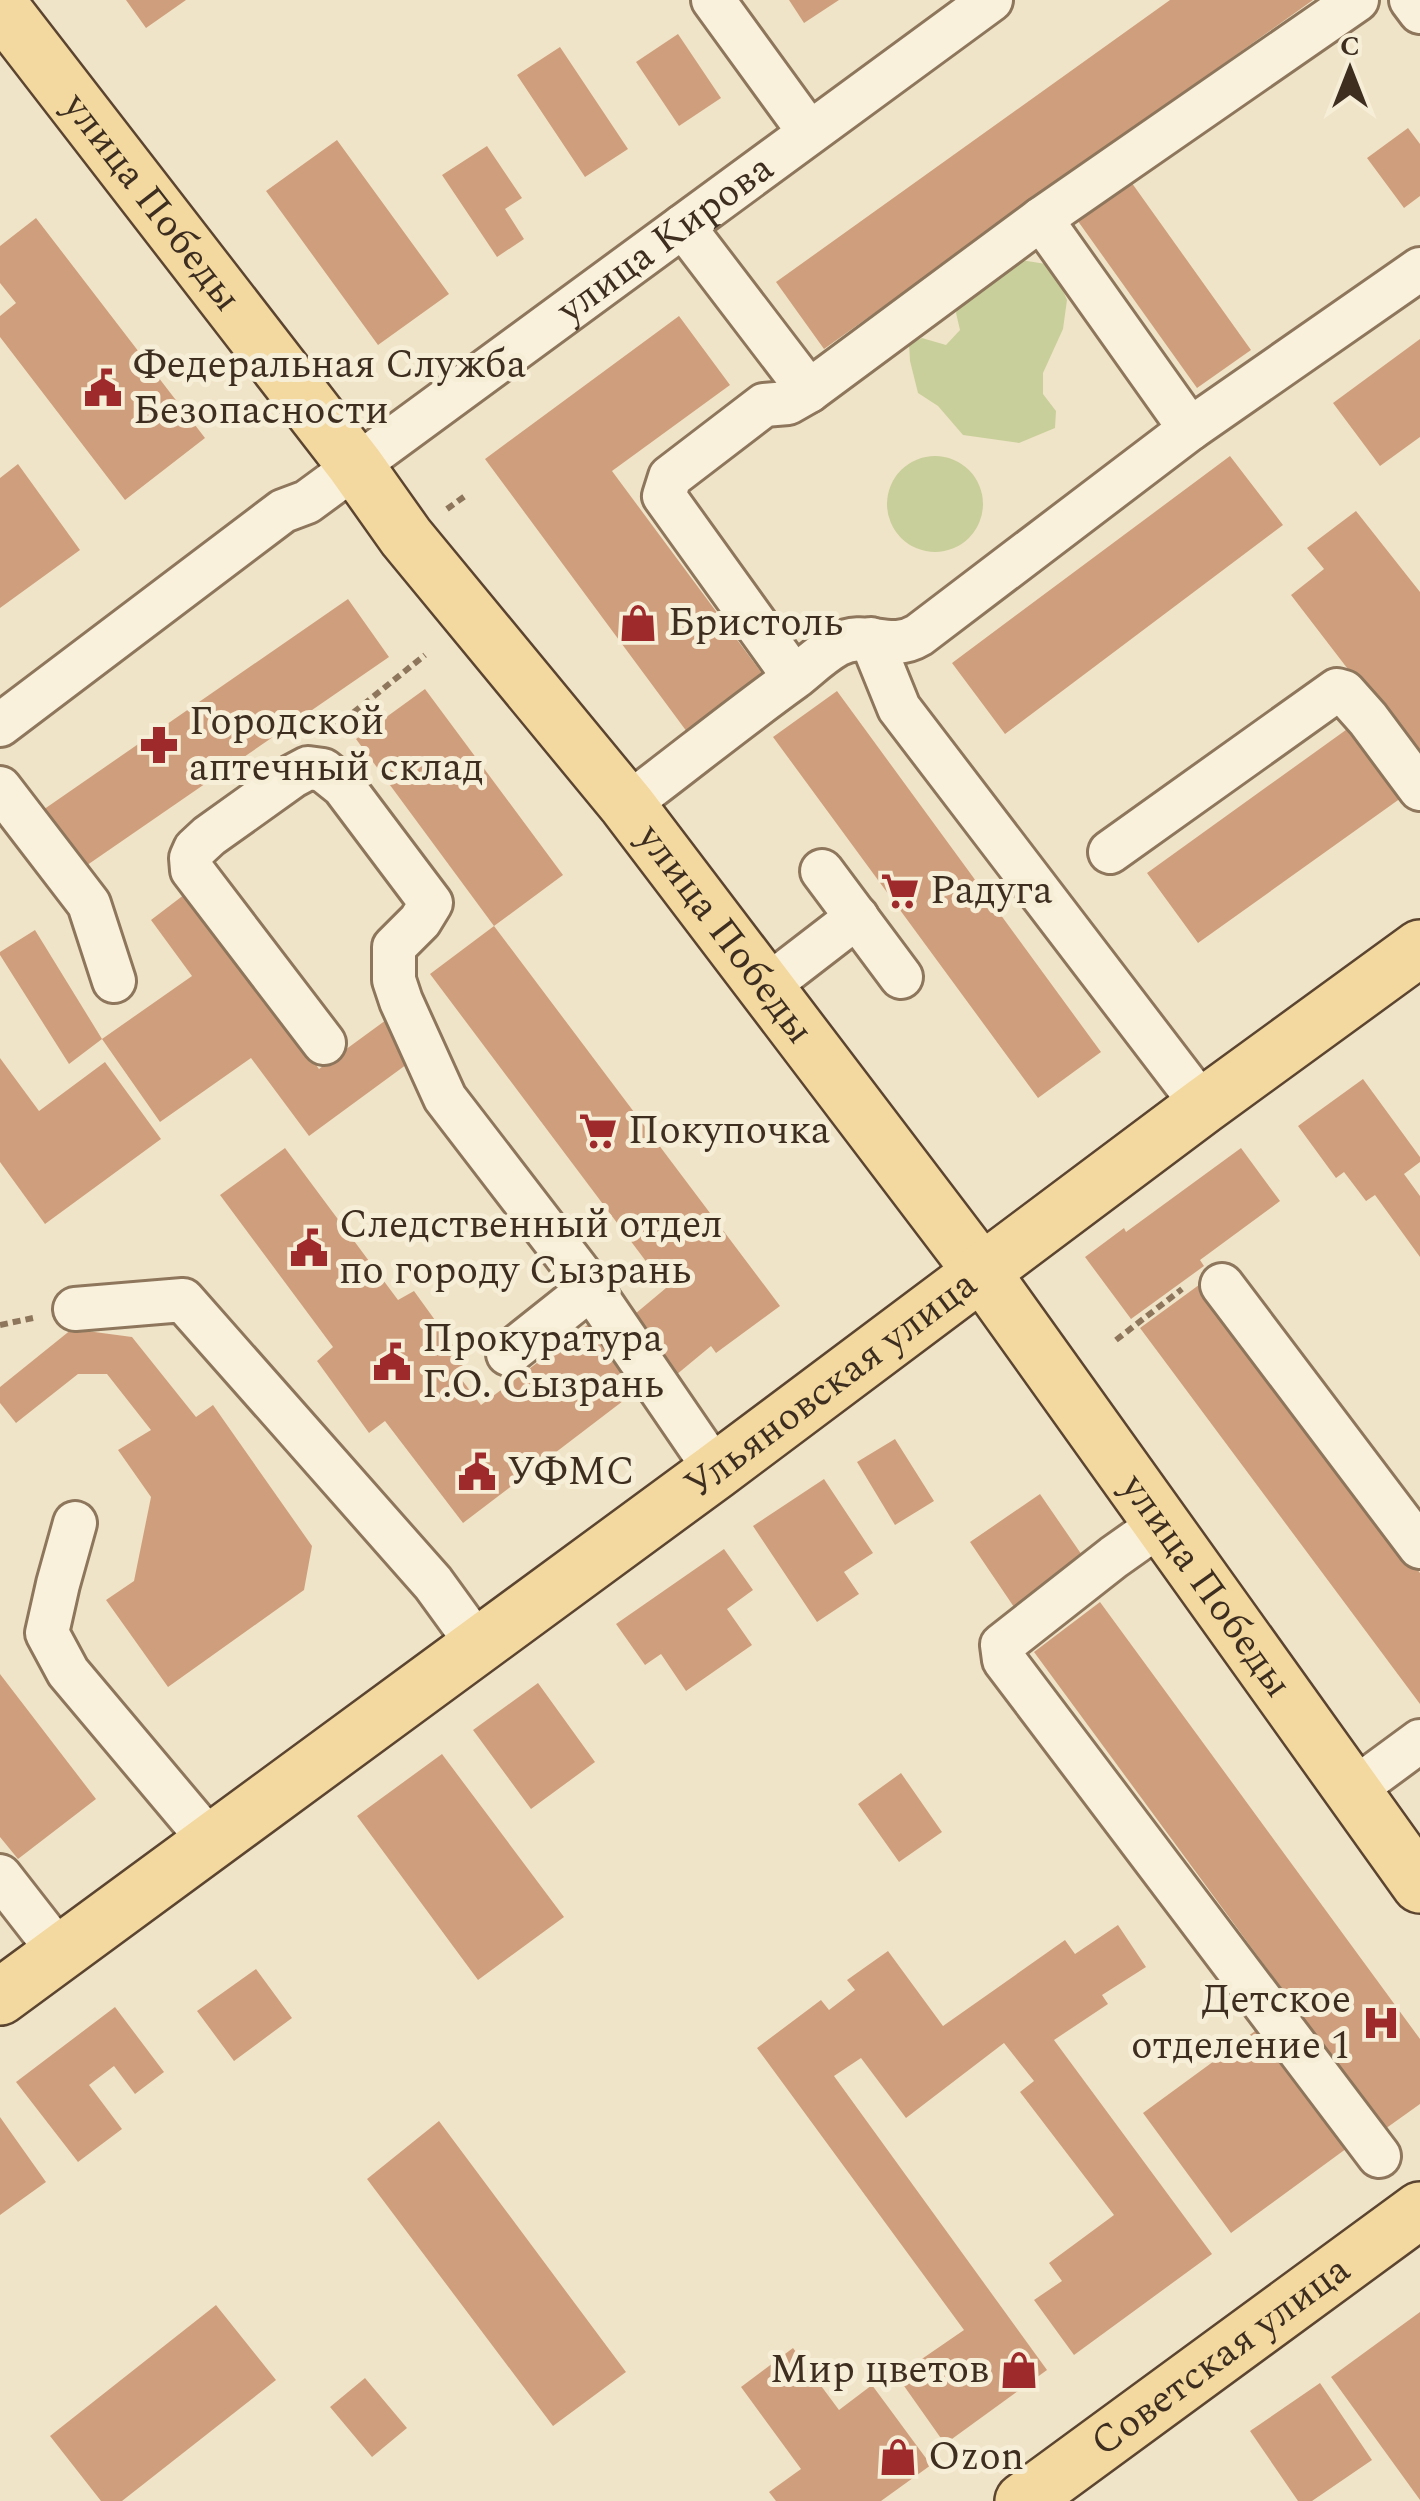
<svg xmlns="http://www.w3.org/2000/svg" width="1420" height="2501" font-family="Spectral,serif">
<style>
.green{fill:#c9cf9b}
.building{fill:#cf9f7d}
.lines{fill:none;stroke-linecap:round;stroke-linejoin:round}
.minor-casing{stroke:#8d765c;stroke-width:48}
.major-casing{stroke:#5b4430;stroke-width:60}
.path{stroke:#8d765c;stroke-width:6;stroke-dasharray:8 5;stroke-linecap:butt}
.minor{stroke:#faf1dc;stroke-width:42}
.major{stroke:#f3d9a0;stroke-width:55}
.labels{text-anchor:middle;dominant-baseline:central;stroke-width:10;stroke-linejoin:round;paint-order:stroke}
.street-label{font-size:40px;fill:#3d2e20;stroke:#f7eed8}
.poi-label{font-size:40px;fill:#3d2e20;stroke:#f7eed8;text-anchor:start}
</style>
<rect width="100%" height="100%" fill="#f0e4c8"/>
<path class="green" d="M1021,260l31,5 15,35 -4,29 -20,44v21l13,17 -1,17 -36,15 -56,-8 -25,-29 -20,-13 -8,-32 -1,-17 13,-6 24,7 14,-15 -4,-17 10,-23z
M887 504a48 48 0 1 1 96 0a48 48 0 1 1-96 0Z"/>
<path class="building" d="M126,0h60l-40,28z
M789,0h50l-35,23z
M1170,0h143l-489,349 -48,-67z
M678,34l43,64 -42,28 -43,-64z
M560,47l68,102 -43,28 -68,-102z
M1408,128l12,16v52l-16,12 -37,-50z
M337,140l112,154 -71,51 -112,-154z
M487,146l35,52 -17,11 19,30 -27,18 -55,-82z
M1129,179l122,171 -54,38 -122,-171z
M36,218l169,220 -80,62 -125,-163v-21l16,-13 -16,-20v-37z
M679,316l51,69 -118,86 158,213 -77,56 -208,-281z
M1420,339v98l-40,29 -47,-63z
M1230,456l53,69 -278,209 -53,-71z
M18,464l62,86 -80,58v-130z
M1356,511l64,81v171l-129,-168 33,-26 -17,-21z
M348,599l41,58 -309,213 -40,-58z
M425,689l138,186 -69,51 -138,-187z
M837,691l264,361 -63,46 -265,-361z
M1357,722l51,71 -210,150 -51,-70z
M189,891l130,178 67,-49 28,39 -105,77 -58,-78 -91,64 -58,-83 90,-63 -41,-56z
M494,926l286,380 -64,47 -5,-7 -35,29 -47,-56 37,-31 -236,-314z
M35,930l67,109 -33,25 -69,-109v-3z
M0,1058l39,53 66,-49 56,77 -116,85 -45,-62z
M1363,1079l57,78v5l-16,12 16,22v61l-45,-62 -9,6 -22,-29 -8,6 -38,-52z
M285,1148l113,152 16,-9 52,72 -11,8 26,34 109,-82 50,65 -177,135 -78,-102 -16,12 -52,-72 16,-14 -113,-152z
M1241,1148l39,53 -80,59 4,6 -73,53 -46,-62 39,-29 2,4z
M1203,1282l217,291v131l-280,-376z
M72,1329l60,8 64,80 17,-12 99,141 -8,44 -136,97 -62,-87 28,-19 17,-84 -33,-47 33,-20 -44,-56h-29l-62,49 -16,-20v-16z
M895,1439l39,62 -39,24 -38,-63z
M824,1479l49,74 -29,19 15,22 -42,28 -64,-96z
M1040,1494l46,67 -70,49 -46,-68z
M724,1549l29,41 -26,19 25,36 -66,46 -25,-37 -16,11 -29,-41z
M1100,1602l320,437v65l-35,25 -351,-477z
M0,1674l96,125 -78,60 -18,-22z
M538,1683l57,79 -64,47 -58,-79z
M442,1754l122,163 -86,63 -121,-164z
M901,1773l41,59 -43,30 -41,-58z
M1118,1925l28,42 -44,28 6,9 -54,36 158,214 -138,101 -40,-55 28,-19 -13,-18 65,-48 -94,-123 14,-11 -30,-38 -98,75 -45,-60 -27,18 213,294 -102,74 -48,-68 67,-46 -207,-282 64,-48 8,10 26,-20 -8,-10 41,-29 55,75 122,-86 10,14z
M256,1969l36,49 -58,43 -37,-50z
M115,2007l49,65 -29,22 -21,-28 -25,19 33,44 -44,33 -62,-80z
M1266,2023l88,120 -123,90 -88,-120z
M0,2117l46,65 -46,33z
M439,2121l187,251 -73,54 -186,-247z
M216,2305l60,75 -154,121h-21l-51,-65z
M1420,2312v188l-89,-123z
M793,2348l46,62 33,-25 59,80 -50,36h-105l-7,-9 32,-23 -60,-82z
M365,2378l42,50 -35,29 -42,-50z
M1320,2383l52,77 -60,41h-14l-48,-70z"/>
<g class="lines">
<g class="minor-casing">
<g id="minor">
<path d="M713,0l96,132"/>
<path d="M1411,0l9,12"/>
<path d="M1041,219l149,210"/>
<path d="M683,226l126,165"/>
<path d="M871,639l28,69 304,398"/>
<path d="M794,677l-130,-181 6,-19 94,-72 24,-2 21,-12 232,-172 316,-219"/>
<path id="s1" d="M0,725l283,-214 24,-9 684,-502"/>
<path d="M0,788l89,116 25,77"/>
<path d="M627,805c56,-42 110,-86 167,-127 14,-11 27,-24 43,-33 30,-16 52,8 82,-10l271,-206 230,-160"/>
<path d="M1110,852l227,-162 7,2 24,27 52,70"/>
<path d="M822,871l79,106"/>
<path d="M765,988l92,-71"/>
<path d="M324,1043l-132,-173 -1,-12 4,-9 14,-13 84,-60 15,-8 15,2 20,16 88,117 -11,18 -26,26v33l7,21 44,97 146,190 125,183"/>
<path d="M1222,1285l198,262"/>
<path d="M75,1309l108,-9 250,283 45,62"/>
<path d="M508,1354l83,-66"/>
<path d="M75,1523l-17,61 -11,49 21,39 143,170"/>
<path d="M1162,1523l-48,34 -112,88 2,15 375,496"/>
<path d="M1352,1791l68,-50"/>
<path d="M0,1876l60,77"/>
</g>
</g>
<g class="major-casing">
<g id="major">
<path id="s2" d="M0,6l355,459 51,72 221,268 354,466 439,614"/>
<path id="s3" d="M0,1997l716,-526 487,-365 217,-158"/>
<path id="s4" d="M1023,2501l397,-291"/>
</g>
</g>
<path class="path" d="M447,509l18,-13
M333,729l92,-74
M0,1325l33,-7
M1116,1340l66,-51"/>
<use href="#minor" class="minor"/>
<use href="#major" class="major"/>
</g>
<defs>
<g id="civic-bare" transform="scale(3)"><path d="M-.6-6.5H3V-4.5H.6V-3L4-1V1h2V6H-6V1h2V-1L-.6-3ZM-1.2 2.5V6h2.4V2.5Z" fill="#9e2a2b" stroke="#f7eed8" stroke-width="2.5" paint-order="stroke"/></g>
<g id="shop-bare" transform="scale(3)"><path d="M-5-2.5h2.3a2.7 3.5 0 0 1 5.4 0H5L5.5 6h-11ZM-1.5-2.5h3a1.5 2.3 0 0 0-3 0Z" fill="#9e2a2b" stroke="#f7eed8" stroke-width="2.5" paint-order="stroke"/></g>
<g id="pharmacy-bare" transform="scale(3)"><path d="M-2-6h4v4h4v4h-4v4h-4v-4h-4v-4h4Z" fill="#9e2a2b" stroke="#f7eed8" stroke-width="2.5" paint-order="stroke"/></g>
<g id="supermarket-bare" transform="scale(3)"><path d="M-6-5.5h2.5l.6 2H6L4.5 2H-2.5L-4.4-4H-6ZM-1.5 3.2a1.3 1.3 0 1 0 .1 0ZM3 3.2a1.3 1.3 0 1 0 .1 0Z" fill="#9e2a2b" stroke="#f7eed8" stroke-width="2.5" paint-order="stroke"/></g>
<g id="hospital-bare" transform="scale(3)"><path d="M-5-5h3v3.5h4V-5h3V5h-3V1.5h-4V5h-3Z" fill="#9e2a2b" stroke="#f7eed8" stroke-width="2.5" paint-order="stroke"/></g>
</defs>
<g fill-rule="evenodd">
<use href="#civic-bare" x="103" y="388"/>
<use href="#shop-bare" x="638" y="623"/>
<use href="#pharmacy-bare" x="159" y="745"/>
<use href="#supermarket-bare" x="900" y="891"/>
<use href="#supermarket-bare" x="598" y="1131"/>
<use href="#civic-bare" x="309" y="1248"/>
<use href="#civic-bare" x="392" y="1362"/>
<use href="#civic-bare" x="477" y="1472"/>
<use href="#hospital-bare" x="1381" y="2023"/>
<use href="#shop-bare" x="1019" y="2370"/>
<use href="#shop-bare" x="898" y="2457"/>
</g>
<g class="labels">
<g class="street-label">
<text stroke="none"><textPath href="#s2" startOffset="248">улица Победы</textPath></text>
<text stroke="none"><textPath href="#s1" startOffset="825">улица Кирова</textPath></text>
<text stroke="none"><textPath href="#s2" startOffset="1178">улица Победы</textPath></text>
<text stroke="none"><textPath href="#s3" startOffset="1032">Ульяновская улица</textPath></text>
<text stroke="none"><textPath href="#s2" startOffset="1988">улица Победы</textPath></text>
<text stroke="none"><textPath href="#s4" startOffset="245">Советская улица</textPath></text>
</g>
<g class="poi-label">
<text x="133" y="365">Федеральная Служба<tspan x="133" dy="46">Безопасности</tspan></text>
<text x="668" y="623">Бристоль</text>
<text x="189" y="722">Городской<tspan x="189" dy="46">аптечный склад</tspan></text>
<text x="930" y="891">Радуга</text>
<text x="628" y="1131">Покупочка</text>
<text x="339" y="1225">Следственный отдел<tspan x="339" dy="46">по городу Сызрань</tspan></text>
<text x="422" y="1339">Прокуратура<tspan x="422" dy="46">Г.О. Сызрань</tspan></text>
<text x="507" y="1472">УФМС</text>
<text x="1351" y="2000" text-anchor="end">Детское<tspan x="1351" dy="46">отделение 1</tspan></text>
<text x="989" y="2370" text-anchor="end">Мир цветов</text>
<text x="928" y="2457">Ozon</text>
</g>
</g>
<g transform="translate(1350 70)" stroke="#f7eed8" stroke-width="8" paint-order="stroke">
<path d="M0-8L18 38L0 25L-18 38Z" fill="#3d2e20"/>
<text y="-15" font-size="28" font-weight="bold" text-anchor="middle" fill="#3d2e20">С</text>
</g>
</svg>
